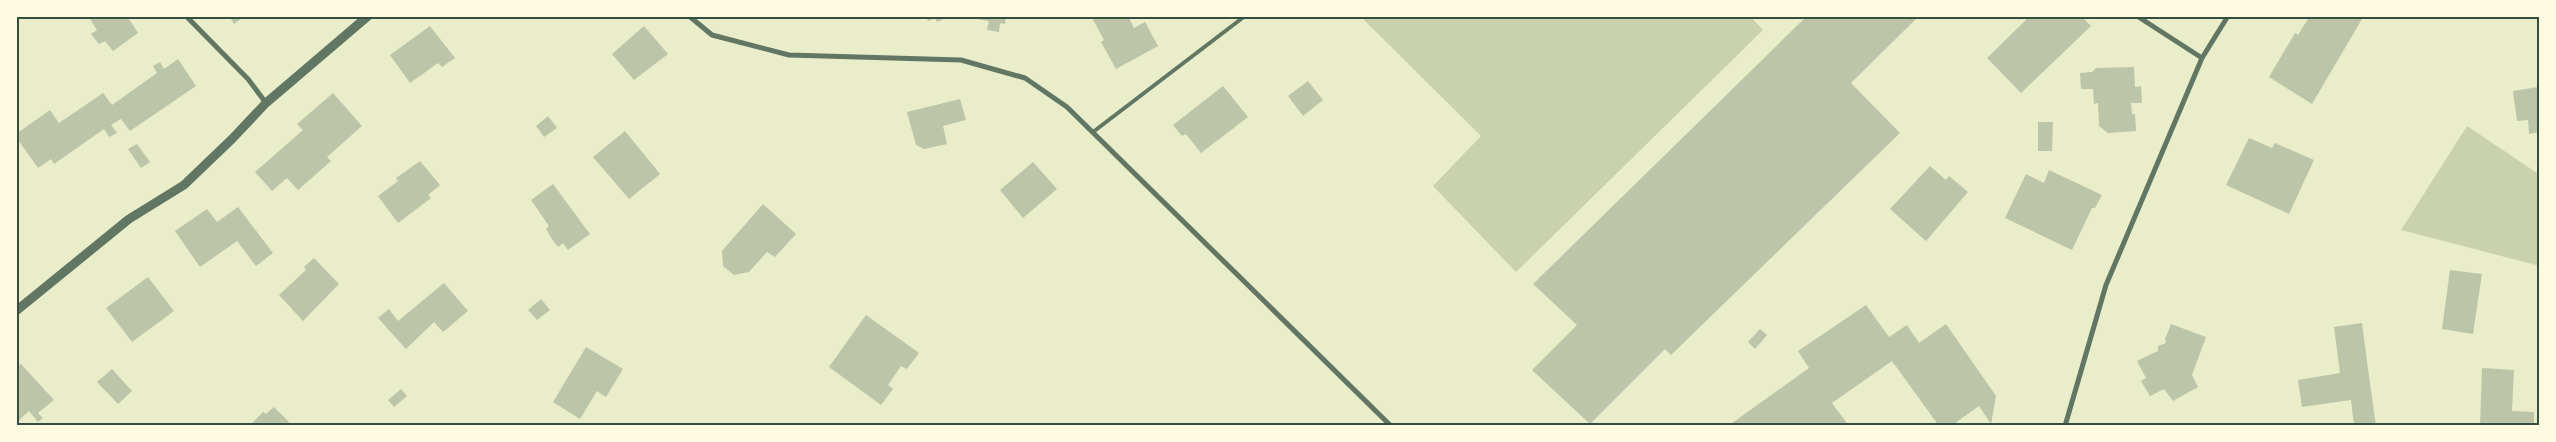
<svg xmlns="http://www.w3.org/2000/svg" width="2556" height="442" font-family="'Asap Condensed',sans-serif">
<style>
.green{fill:#cad2ad}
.building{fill:#bcc5a7}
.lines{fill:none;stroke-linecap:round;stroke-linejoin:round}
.service{stroke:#617663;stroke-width:4}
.minor{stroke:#617663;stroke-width:5}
.tertiary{stroke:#617663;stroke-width:9}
.neatline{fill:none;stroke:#344e41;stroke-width:2}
</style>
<rect width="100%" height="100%" fill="#e9edc9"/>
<path class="green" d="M1360,16h390l13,14 -247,242 -83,-86 48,-50z
M2467,126l73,49v91l-139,-36z"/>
<path class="building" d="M88,16h39l11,17 -25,18 -8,-10 -6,3 -8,-10 6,-4z
M229,16h16l-11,8z
M926,16h24l-13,6 -2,-4 -7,3z
M957,16h49l-1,8 -5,-1 -1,9 -12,-2 2,-9z
M1091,16h37l6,12 11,-6 13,24 -42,23 -15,-27 3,-2z
M1807,16h112l-68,67 49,50 -229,222 -6,-6 -75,75 -58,-54 45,-45 -44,-41z
M2030,16h51l10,10 -70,67 -34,-35z
M2303,16h55l4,3 -50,85 -43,-27 26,-44 3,2 10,-16z
M430,26l25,32 -13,9 -4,-4 -28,20 -20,-28z
M644,26l24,28 -34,26 -22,-26z
M178,59l18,27 -66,45 -9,-12 -10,6 6,8 -8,4 -5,-8 -50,35 -3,-5 -13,9 -22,-31v-3l34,-24 9,13 44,-30 9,12 45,-32 -4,-7 7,-4 4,7z
M2134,67l1,20 6,-1 1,17h-11l1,11h3l1,17 -28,2 -9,-7 -1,-23 -4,1 -1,-15h-12l-1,-16 12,-1 4,-4z
M1308,81l15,19 -20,16 -15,-20z
M1223,86l25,31 -47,36 -15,-19 -4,2 -9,-11z
M2538,87l2,45 -11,2 -1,-14 -11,1 -4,-30z
M333,93l29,33 -35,31 4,4 -33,29 -11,-12 -15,13 -17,-19 48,-42 -6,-6z
M960,99l6,21 -23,6 4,18 -23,5 -8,-4 -9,-33z
M548,116l9,12 -13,9 -8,-11z
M2038,122h15l-1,29h-14z
M625,131l35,43 -31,25 -36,-42z
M2249,138l23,10 3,-5 39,17 -25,54 -63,-29z
M137,144l13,18 -9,6 -13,-19z
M420,161l20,24 -12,10 3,3 -33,25 -20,-27 20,-15 -2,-3z
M1033,162l24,27 -34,29 -23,-28z
M1930,166l16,14 3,-4 19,16 -42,49 -36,-32z
M2049,170l53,25 -7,13h-3l-20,42 -67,-32 21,-44 18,9z
M553,184l37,50 -22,16 -5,-7 -5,4 -6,-8 -6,-10 3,-3 -18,-26z
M763,204l33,30 -21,23 -8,-5 -18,20 -15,3 -11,-9 -1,-15z
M238,207l35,46 -17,13 -19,-25 -37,26 -25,-36 32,-22 10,13z
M314,258l25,26 -36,37 -24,-26 27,-25 -2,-3z
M2450,270l32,4 -9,60 -31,-5z
M148,277l26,34 -42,31 -26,-34z
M444,283l24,28 -25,21 -9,-10 -28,27 -28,-31 11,-9 9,12z
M541,299l9,11 -13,10 -9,-10z
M1866,305l23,32 18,-12 12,18 27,-19 50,72 -5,28 -12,-18 -28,20h-12l-47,-65 -60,42 17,23h-121l81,-58 -11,-17z
M866,315l53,38 -12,16 -6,-3 -13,19 5,4 -12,16 -52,-38z
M2362,323l6,46 8,57h-22l-3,-26 -49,7 -4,-27 42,-7 -6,-46z
M2171,324l35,13 -14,38 6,12 -25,14 -9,-12 -14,7 -9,-15 5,-3 -9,-17 21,-10v-5l8,-3 -1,-4z
M1760,329l7,6 -12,14 -7,-7z
M586,347l37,22 -17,28 -9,-6 -17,28 -27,-17z
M21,364l33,36 -16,13 5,5 -5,4 -9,-11 -13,12v-55z
M2482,368l32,2 -2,41 22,1v14h-54z
M112,369l20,22 -14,13 -21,-22z
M401,389l6,7 -13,11 -6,-7z
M274,407l15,15 -3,4h-37l14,-14 3,2z"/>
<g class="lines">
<path class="service" d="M1093,132l152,-116"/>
<path class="minor" d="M186,16l62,63 18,24
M689,16l23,19 77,20 172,5 64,18 42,29 324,319
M2137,16l65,42
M2065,426l41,-141 96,-227 26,-42"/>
<path class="tertiary" d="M16,311l113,-92 55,-34 48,-46 34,-36 102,-87"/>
</g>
<rect width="2556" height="442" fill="none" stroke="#fefae0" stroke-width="35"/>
<rect x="18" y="18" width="2520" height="406" class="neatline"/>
</svg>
